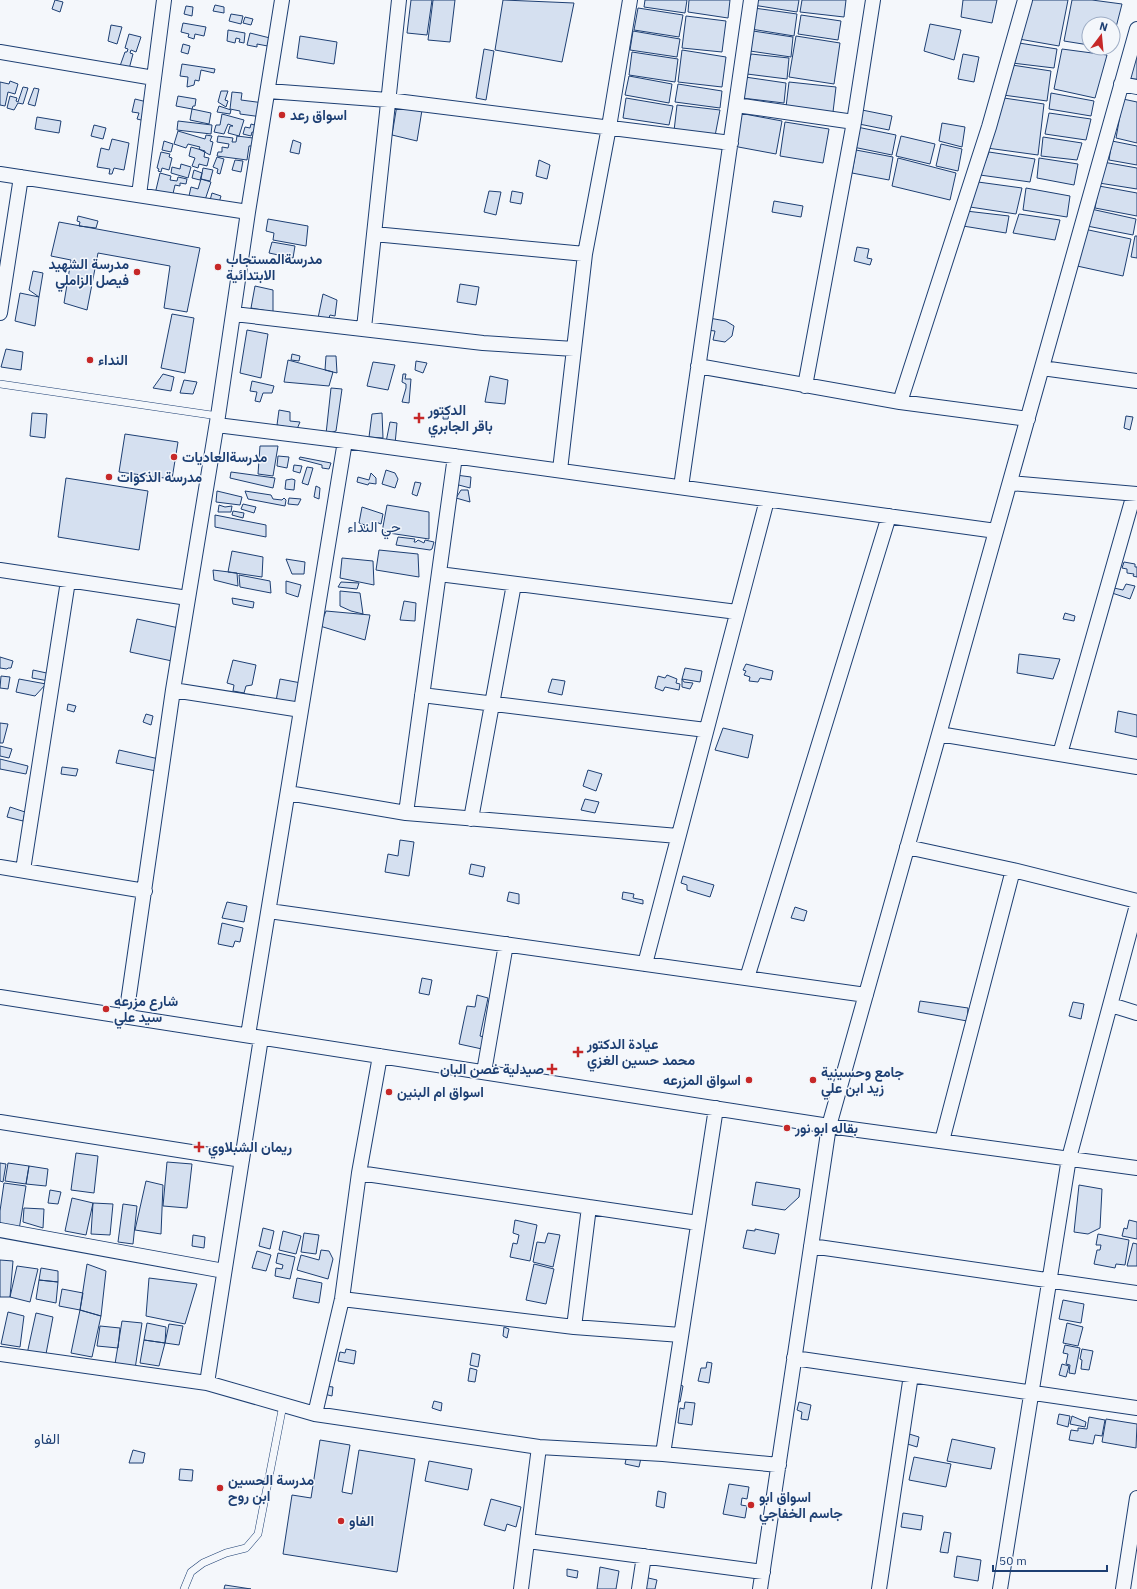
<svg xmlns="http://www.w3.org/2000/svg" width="1137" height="1589" font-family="'IBM Plex Sans',Vazirmatn,sans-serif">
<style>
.building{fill:#d5e0f0;stroke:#1d3f73}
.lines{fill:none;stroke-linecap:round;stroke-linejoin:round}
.service-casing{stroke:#1d3f73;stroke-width:8}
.minor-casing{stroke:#1d3f73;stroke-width:16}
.service{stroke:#f4f7fb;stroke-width:7}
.minor{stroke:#f4f7fb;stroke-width:14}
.poi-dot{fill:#c62828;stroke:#f4f7fb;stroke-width:1.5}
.labels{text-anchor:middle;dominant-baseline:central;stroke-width:3;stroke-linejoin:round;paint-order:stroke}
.poi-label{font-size:14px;font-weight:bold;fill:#1d3f73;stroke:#f4f7fb;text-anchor:start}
.neighbourhood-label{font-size:15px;fill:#1d3f73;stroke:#f4f7fb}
</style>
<rect width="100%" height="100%" fill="#f4f7fb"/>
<path class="building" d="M55,0l8,2 -3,10 -8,-3z
M411,0h21l-5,35 -20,-2z
M433,0h22l-5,42 -22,-2z
M503,0l71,3 -12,59 -67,-12z
M645,0h42l-2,13 -41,-6z
M689,0h41l-2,18 -40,-6z
M754,0h45l-2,12 -44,-7z
M802,0h44l-2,17 -44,-5z
M963,0h34l-5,23 -31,-6z
M1029,0h39l-9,46 -40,-7z
M1072,0h20l30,4 -9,35v-15h-24v21l-25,-4z
M215,5l9,2v6l-11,-2z
M186,6l7,1 -1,9 -8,-2z
M638,8l45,7 -4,22 -45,-7z
M754,8l43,6 -3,22 -43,-7z
M231,14l12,2 -2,8 -12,-3z
M801,15l40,6 -3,19 -40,-6z
M686,16l40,5 -4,31 -40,-4z
M245,17l8,2 -2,6 -8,-2z
M183,23l23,4 -2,9 -9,-2 -1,5 -6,-2 1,-3 -8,-2z
M930,24l31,6 -7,30 -30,-9z
M111,25l11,2 -5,17 -9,-3z
M228,30l17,3 -1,10 -5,-1 1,-3 -4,-1 -1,5 -8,-2z
M633,31l47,8 -3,18 -47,-7z
M753,31l40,6 -2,20 -41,-6z
M250,33l24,6 -1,8 -16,-3v3l-10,-2z
M129,34l12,3 -5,15 -5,-2 -1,3 3,1 -4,15 -9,-3 5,-14h2l1,-3 -3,-1z
M300,36l37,6 -3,22 -37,-6z
M796,36l44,7 -6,41 -45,-7z
M1019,43l38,6 -3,19 -42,-5z
M183,44l7,2 -2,8 -7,-2z
M484,49l10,2 -8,49 -10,-2z
M1062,49l45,6 -12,43 -41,-9z
M682,50l44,7 -4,30 -44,-5z
M632,52l46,7 -3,23 -46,-7z
M1137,52v29l-7,-2z
M751,54l38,4 -2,21 -40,-5z
M963,54l16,3 -5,25 -16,-3z
M182,64l33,5 -1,4 -13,-3 -2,11 -4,-1 -1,5 -7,2 1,-10 -8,-1z
M1012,65l39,6 -4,30 -44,-6z
M629,76l43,8 -3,19 -44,-8z
M745,77l41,6 -2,20 -42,-5z
M10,81l8,3 -3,10 -7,-2 -3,14 -5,-1v-23l9,2z
M789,82l47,5 -3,25 -47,-5z
M678,84l44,7 -2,17 -45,-6z
M23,87l5,1 -5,16 -5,-1 -4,7 -7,-2 3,-12 7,2 -1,3 2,1z
M34,88l5,1 -4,17 -7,-2z
M221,91h7l-3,9 3,1 -2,6 -8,-5z
M232,92l10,1 -1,7 23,3 -2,14 -22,-3v-3l-10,-2z
M1051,93l43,8 -3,15 -42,-7z
M178,96l18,3 -1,7h-2l-1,3 -16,-3z
M626,98l47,8 -4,19 -46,-7z
M1004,98l40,6 -6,51 -51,-7z
M135,99l16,4 -6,18 -8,-2 2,-6 -7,-1z
M1123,99l14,3v41l-21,-5z
M397,105l25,5 -5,31 -25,-6z
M677,105l43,5 -5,26 -41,-5z
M219,106l12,4 -1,4 -13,-2z
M192,109l19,4 -2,11 -19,-4z
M862,110l30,6 -3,14 -30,-6z
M739,113l43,8 -6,33 -43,-8z
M1049,113l42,6 -5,21 -41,-6z
M222,114l22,6 -5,16 -11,-3 2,-7h3l-5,-2 -4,10 -10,-2 2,-7h4z
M37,117l24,4 -2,12 -24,-4z
M178,121l34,4 -1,9 -34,-4z
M785,122l44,7 -6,34 -43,-7z
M942,123l23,4 -3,20 -23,-6z
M251,124l7,2 -2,7 -4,-1 -1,4 -8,-2 2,-7 5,1z
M94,125l12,3 -3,11 -12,-3z
M857,127l39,8 -4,20 -39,-8z
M178,131l27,8 1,-4 6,1 -2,5 3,1 -3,13 -11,-6 1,-2 -12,-3 -2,4 -12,-4z
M218,136l15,2 -1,4h4l1,-6 16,2 -1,8h-3l-2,14 -30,-4 1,-4h4v-5l6,1 1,-4 -12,-2z
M901,136l34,8 -5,20 -34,-8z
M1043,137l39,6 -5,17 -36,-4z
M112,139l17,4 -5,27 -10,-2 -2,6h-3l1,-5 -13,-2 4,-19 8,2z
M293,140l8,3 -2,11 -9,-2z
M164,141l9,3 -2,8 -9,-2z
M1112,141l25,5v19l-28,-5z
M941,144l21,5 -4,22 -22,-5z
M191,147l14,4 -1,6 5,1 -2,8 -8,-2 -1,4 -6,-2 3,-8 -6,-2z
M856,150l37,7 -4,23 -37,-7z
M161,152l9,2 -1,3 3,1 -3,12 -7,-2 -1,4 -3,-1 1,-2 -2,-1z
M989,152l46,7 -5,23 -50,-7z
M217,157l7,2 -4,15 -3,-1 1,-4 -5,-2z
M898,158l58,15 -6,27 -58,-14z
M1039,158l39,6 -4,21 -37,-7z
M235,160l8,1 -2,11 -9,-2z
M539,160l11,5 -3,14 -11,-3z
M1103,162l34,6v21l-38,-6z
M181,164l10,3 -3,11 -17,-5 1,-6 8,2z
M203,168l10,2 -3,11 -9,-2z
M194,170l8,3 -2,7 -8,-2z
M160,173l11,3 -1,4 7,1 1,-4 9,2 -1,5 -6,-1v3l-5,-1 -3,13 -17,-4z
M201,179l10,3 -6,18 -16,-4 2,-9 7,2z
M978,182l44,6 -6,26 -46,-7z
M1099,186l38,7v23l-42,-8z
M1026,188l44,8 -3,21 -44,-7z
M489,191l12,1 -5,23 -12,-3z
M512,191l11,2 -2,11 -11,-2z
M212,193l9,3 -3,10 -9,-2z
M774,201l29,5 -2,11 -29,-5z
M1091,209l45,10 -3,16 -46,-9z
M966,211l43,5 -3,17 -43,-7z
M1019,214l41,6 -5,20 -42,-7z
M78,216l20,5 -2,7 -17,-2 1,-4 -3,-1z
M268,219l40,7 -2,20 -33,-6 1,-7 -8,-2z
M59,222l141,26 -13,64 -23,-4 6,-42 -72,-13 -11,57 -23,-7 7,-43 -20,-4z
M1084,229l47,10 -8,37 -46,-10z
M1135,236h2v22l-6,-1z
M272,242l23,4 -2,12 -24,-5z
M857,247l12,2 -2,9 5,1 -2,6 -16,-4z
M33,271l10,2 -4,24 -10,-7z
M460,284l19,3 -3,18 -19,-3z
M255,286l18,4v22l-22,-4z
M20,293l19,4 -4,29 -20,-5z
M323,294l14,6 -2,16 -5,-1 -2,6 -10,-3z
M172,314l22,4 -9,55 -24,-5z
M709,318l17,3 8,5 -2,10 -7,6 -12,-2 2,-9 -8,-1z
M247,330l21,4 -7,44 -21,-5z
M6,349l17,3 -2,18 -20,-3z
M292,354l8,2 -1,5 -8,-1z
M326,356h10l1,17 -12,-3z
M288,360l45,12 -4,14 -45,-4z
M416,361l11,2 -4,10 -8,-3z
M373,362l22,3 -7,25 -21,-4z
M163,374l11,3 -3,14 -18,-3z
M403,374h3l-1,5h6l-2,24 -7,-1 4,-14v-4l-4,-2z
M490,376l18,4 -3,24 -20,-2z
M184,380l13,2 -4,12 -13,-1z
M252,381l22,5 -2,7h-9l-3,9 -5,-1 2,-9 -7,-1z
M331,388l11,1 -6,42 -10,3z
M444,407h6l-2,12h-5z
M279,410l11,2v9l10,1 -3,7 -20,-4z
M32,413l15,1 -2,24 -15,-2z
M382,413l1,25 -14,-1 3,-23z
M1126,416l7,1 -3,13 -6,-2z
M390,422l7,1 -2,21 -9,-2z
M125,434l53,8 -6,37 -53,-7z
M260,446h18l-5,30 -15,-2z
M278,456l11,1 -2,11 -10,-2z
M300,457l31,6 -2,6 -7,-1v-3l-23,-6z
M294,465l8,1 -2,7 -7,-2z
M307,467l6,1 -5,17 -6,-2z
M386,470l9,3 3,6 -3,9 -13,-4z
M231,472l44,6 -2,10 -43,-10z
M371,473l5,5v6l-7,-1 -1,2 -11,-3 1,-5 11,3z
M456,475l15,2 -1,11 -15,-4z
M66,478l82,13 -9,59 -81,-13z
M292,479l3,1 -1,10 -9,-1 1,-9z
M415,482l6,1 -4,13 -5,-2z
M316,486l4,2 -1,11 -5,-2z
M461,490h7l2,12 -14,-4z
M217,491l25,6 -2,8 -24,-3z
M245,491l26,4 2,4 9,1 2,-2 2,2 -1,6 -37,-7z
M289,498l12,1 -3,6 -10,-1z
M243,504l13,3 -2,6 -13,-4z
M219,505l6,2 7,-1 -1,6h-13z
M387,505l42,7v27l-47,-7z
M362,507l21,7 -2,10 -5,-2 -6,11 -1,-2 -5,-1 1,-5 -6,-2z
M233,511l11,2 -1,5 -11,-3z
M215,515l51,10v12l-51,-10z
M398,537l17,2 -1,3h2l2,-2 6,3 1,-3 9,2 -2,7 -2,1 -34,-5z
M379,550l39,4 1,23 -43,-7z
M232,551l31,6 -1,20 -34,-5z
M342,558l31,3 1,24 -34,-7z
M286,559l19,3 -1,12h-12z
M1124,562l11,2v3h2v10l-4,-1 1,-2 -7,-1v-4l-5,-1z
M213,570l24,3 1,13 -24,-6z
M239,575l31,6 1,12 -31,-6z
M286,581l15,4 -3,12 -12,-4z
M341,582l18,1 -2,6 -19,-2z
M1126,584l9,2 -5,13 -18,-6 2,-5 9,2z
M340,591l20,2 3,21 -12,-3 -11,-5z
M232,598l22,4 -1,6 -20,-4z
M404,601l12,2 -1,18 -15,-1z
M326,611l44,4 -5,25 -45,-14z
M1065,613l10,3 -1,5 -11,-2z
M137,619l42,9 -7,33 -42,-9z
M1019,654l41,5 -7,20 -36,-6z
M0,657l13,4 -2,7h-3l-1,1 -7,-1z
M233,660l23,5 -4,20 -6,1 -2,7 -11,-2 1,-6 -7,-2z
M746,664l27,7 -2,9 -11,-2 -2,4 -9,-1 1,-4 -6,-2 2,-4 -3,-1z
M685,668l17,3 -2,11 -18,-3z
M33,670l18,4 -2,7 -17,-3z
M667,675l10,4 -1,4 4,1 -1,6 -14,-3 -2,4 -8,-3 3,-12 7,2z
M1,676l9,1 -2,12 -8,-1z
M19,679l27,5 -11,12 -19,-4z
M280,679l21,4 -4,21 -21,-3z
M552,679l13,2 -3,14 -14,-3z
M682,679l2,3 9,1 -3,6 -8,-2z
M68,704l8,2 -2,6 -7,-2z
M1118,711l19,4v22l-22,-5z
M146,714l7,2 -2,9 -8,-3z
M0,723l8,1 -5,19h-3z
M723,728l30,7 -5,23 -33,-8z
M0,746l12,3 -3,9 -9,-2z
M119,750l40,9 -3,12 -40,-8z
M0,759l28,7 -2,8 -26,-5z
M62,767l16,2 -2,7 -15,-2z
M588,770l14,4 -6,17 -13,-5z
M585,799l14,3 -4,11 -14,-3z
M10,807l15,5 -2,9 -16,-4z
M400,840l14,2 -5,34 -24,-4 3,-18 10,2z
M471,864l14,3 -2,10 -14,-3z
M683,876l31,9 -4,12 -23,-7v-5l-6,-2z
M509,892l10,2v10l-12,-3z
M623,892l11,2 -1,4 10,2v4l-21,-5z
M227,902l20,4 -3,16 -22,-4z
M795,907l12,4 -3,10 -13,-3z
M222,923l21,5 -3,14 -5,-1 -2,6 -15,-3z
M422,978l10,2 -3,15 -10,-2z
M477,995l11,3 -8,38 4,1 -2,12 -23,-5 8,-38 8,1z
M920,1001l48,7 -1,13 -49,-9z
M1073,1002l11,2 -3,15 -12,-3z
M76,1153l22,3 -4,37 -23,-3z
M167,1162l25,2 -5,44 -24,-2z
M0,1163l6,1 -3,18 -3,-1z
M8,1163l21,3 -3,18 -21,-3z
M29,1166l19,3 -2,17 -20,-2z
M146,1181l17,4 -2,49 -26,-4z
M756,1182l44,7 -1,8 -14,13 -33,-5z
M4,1183l22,3 -7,44 -19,-3v-16z
M1079,1185l23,4 -2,39 -12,6 -14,-2z
M50,1190l11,2 -3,12 -10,-1z
M72,1198l21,5 -7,32 -21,-4z
M93,1203l20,1 -3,31 -19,-1z
M123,1204l14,2 -4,38 -15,-2z
M24,1208l20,1 -1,19 -20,-6z
M515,1220l22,5 -7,36 -20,-4 3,-14 4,1 2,-9 -6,-2z
M1129,1220l8,2v17l-15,-3 2,-8 3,1z
M263,1228l11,3 -4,18 -11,-3z
M755,1229l24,5 -4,20 -32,-6 4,-18 8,1z
M283,1231l18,5 -5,18 -17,-4z
M304,1233l15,2 -3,19 -15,-2z
M548,1233l12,2 -7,32 -20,-5 4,-20 8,1z
M1098,1234l31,6 -4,25 -9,-1 -1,4 -21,-4 3,-14h3l1,-5h-5z
M193,1235l12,2 -1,11 -12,-2z
M1133,1243l4,1v22h-10z
M321,1250l8,1 4,8 -5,20 -31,-9 4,-15 18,5z
M257,1251l14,4 -5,16 -14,-3z
M278,1253l17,4 -5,22 -15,-3 1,-8 6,1 1,-4 -7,-2z
M0,1260l13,1 -3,36h-10z
M87,1264l19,7 -5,45 -21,-6z
M534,1264l20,5 -8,35 -20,-4z
M17,1266l21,3 -8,33 -20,-5z
M41,1268l17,3v11l-19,-2z
M149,1278l48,6 -12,40 -39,-8z
M297,1278l25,5 -3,20 -26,-5z
M39,1280l19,2 -2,21 -20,-4z
M62,1289l21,4 -3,17 -21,-4z
M1063,1300l21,4 -3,19 -22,-4z
M80,1310l21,6 -9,41 -21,-4z
M8,1312l16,4 -4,31 -19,-3z
M36,1313l17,4 -7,37h-19z
M122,1321l20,2 -7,46 -20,-5z
M147,1323l19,4 -1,16 -21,-3z
M1067,1323l16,4 -5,19 -15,-3z
M169,1324l14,2 -4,19 -14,-2z
M100,1326l20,2 -2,20 -21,-2z
M504,1327l5,2 -2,9 -4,-2z
M144,1340l21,3 -6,23 -19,-3z
M1065,1345l15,3 -5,26 -6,-1 1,-8 -4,-1 2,-10 -5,-1z
M346,1349l10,2 -2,13 -16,-3 2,-9 5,1z
M1082,1349l11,2 -4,19 -8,-1 1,-9 -2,-1z
M472,1353l8,2 -2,12 -8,-2z
M707,1362l5,1 -3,20 -11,-2 3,-13h5z
M1062,1364l7,2 -3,11 -7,-2z
M470,1368l7,2 -2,12 -7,-1z
M678,1384l5,2 -3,16 -8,-2z
M325,1386l8,1 -1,9 -8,-2z
M434,1401l8,2 -1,8 -9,-3z
M685,1402l10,1 -3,22 -14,-2 2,-15 4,1z
M799,1402l12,3 -3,15 -7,-1 1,-7 -5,-2z
M1059,1414l11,2 -2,11 -11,-3z
M1072,1416l14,6 -1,5 -15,-3z
M1089,1417l16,3 -3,16 -7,-1 -2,9 -24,-4 2,-10 7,1v-3l9,1z
M1106,1419l31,5 -1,24 -34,-6z
M906,1433l13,4 -2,10 -16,-5z
M952,1439l43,9 -4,21 -44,-8z
M320,1440l30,5 -8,47 10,2 7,-44 56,9 -18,113 -114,-18 9,-59 19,3z
M133,1450l12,3 -2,10h-14z
M627,1455l14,3 -2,9 -14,-3z
M914,1457l37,7 -5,23 -37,-7z
M429,1461l43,8 -4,21 -43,-9z
M180,1469l13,1 -1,11 -13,-1z
M729,1484l20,3 -2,12 -5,-1 -1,7 6,1 -2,12 -22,-4z
M658,1491l8,2 -2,15 -8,-2z
M491,1499l30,8 -5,20 -9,-3 -2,7 -21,-6z
M903,1513l20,3 -2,14 -20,-3z
M944,1532l7,1 -3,20 -8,-1z
M957,1556l24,4 -3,21 -24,-4z
M600,1567l19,4 -3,18h-19z
M567,1569l11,2 -1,7 -10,-2z
M644,1577l13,3 -2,9h-13z
M225,1585l26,4h-27z"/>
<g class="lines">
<g class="service-casing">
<path id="service" d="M0,384l218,32
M184,1589l7,-17 12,-9 23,-10 20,-5 12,-14 25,-129"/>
</g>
<g class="minor-casing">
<path id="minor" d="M0,52l154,26
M1121,84l16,3
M268,91l120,9 343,43
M736,105l118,17
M0,174l248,38
M139,195l25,-195
M374,234l211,20
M0,313l21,-136
M234,314l249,29 91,6
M364,328l35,-328
M698,366l202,36 128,17
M1042,368l95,13
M805,386l49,-264 19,-122
M900,402l89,-275 36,-127
M217,425l128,16 651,90
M560,470l25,-216 24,-127 21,-127
M1010,483l127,11
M681,487l70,-487
M0,570l188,28
M439,574l298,38
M173,690l128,20
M422,695l284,35
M939,734l198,33
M1060,754l74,-260
M288,793l118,20 272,23
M406,813l49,-357
M471,819l43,-235
M907,847l106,23 124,31
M0,867l145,24
M23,870l45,-289
M269,911l597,84
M645,964l122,-464
M747,978l142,-462
M0,997l829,129 308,42
M1111,1005l26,8
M126,1016l47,-326 45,-274 30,-204 34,-212
M248,1035l97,-594
M484,1072l22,-128
M0,1122l242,38
M942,1141l71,-271
M359,1173l339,50
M0,1230l224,41
M811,1246l326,47
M342,1299l232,28 107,8
M574,1327l15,-120
M0,1354l207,29 108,31 224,33 124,7 116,11
M794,1358l343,50
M207,1383l54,-345
M315,1414l27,-115 17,-126 21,-117
M663,1454l53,-346
M528,1541l235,31
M521,1589l18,-142
M639,1589l5,-33
M760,1589l69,-463 308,-1097
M879,1589l32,-214
M1000,1589l69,-431 68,-253
M1123,1589l14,-91"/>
</g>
<use href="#service" class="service"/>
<use href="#minor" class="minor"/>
</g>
<g class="poi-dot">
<circle cx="282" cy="115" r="4"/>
<circle cx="218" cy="267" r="4"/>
<circle cx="137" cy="272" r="4"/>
<circle cx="90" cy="360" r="4"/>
<path d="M417 412h4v4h4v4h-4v4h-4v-4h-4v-4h4z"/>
<circle cx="174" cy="457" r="4"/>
<circle cx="109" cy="477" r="4"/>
<circle cx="106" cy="1009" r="4"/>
<path d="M576 1046h4v4h4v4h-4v4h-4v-4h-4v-4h4z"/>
<path d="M550 1063h4v4h4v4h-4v4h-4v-4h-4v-4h4z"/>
<circle cx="749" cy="1080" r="4"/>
<circle cx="813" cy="1080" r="4"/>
<circle cx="389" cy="1092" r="4"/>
<circle cx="787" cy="1128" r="4"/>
<path d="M197 1141h4v4h4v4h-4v4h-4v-4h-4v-4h4z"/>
<circle cx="220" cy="1488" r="4"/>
<circle cx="751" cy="1505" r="4"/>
<circle cx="341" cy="1521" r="4"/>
</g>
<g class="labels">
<g class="poi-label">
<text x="290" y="115">اسواق رعد</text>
<text x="226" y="259">مدرسةالمستجاب<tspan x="226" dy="16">الابتدائية</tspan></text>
<text x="129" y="264" text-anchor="end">مدرسة الشهيد<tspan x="129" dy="16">فيصل الزاملي</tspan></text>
<text x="98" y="360">النداء</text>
<text x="428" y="410">الدكتور<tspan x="428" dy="16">باقر الجابري</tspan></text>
<text x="182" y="457">مدرسةالعاديات</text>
<text x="117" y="477">مدرسة الذكوات</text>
<text x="114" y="1001">شارع مزرعه<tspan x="114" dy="16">سيد علي</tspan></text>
<text x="587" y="1044">عيادة الدكتور<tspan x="587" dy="16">محمد حسين الغزي</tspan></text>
<text x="544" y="1069" text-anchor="end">صيدلية غصن البان</text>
<text x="821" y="1072">جامع وحسينية<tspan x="821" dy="16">زيد ابن علي</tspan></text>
<text x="741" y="1080" text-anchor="end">اسواق المزرعه</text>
<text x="397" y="1092">اسواق ام البنين</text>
<text x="795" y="1128">بقاله ابو نور</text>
<text x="208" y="1147">ريمان الشبلاوي</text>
<text x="228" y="1480">مدرسة الحسين<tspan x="228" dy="16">ابن روح</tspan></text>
<text x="759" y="1497">اسواق ابو<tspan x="759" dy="16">جاسم الخفاجي</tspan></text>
<text x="349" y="1521">الفاو</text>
</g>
<g class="neighbourhood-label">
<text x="374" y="526">حي النداء</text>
<text x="47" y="1438">الفاو</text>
</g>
</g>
<g transform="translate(1101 36) rotate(16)"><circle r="19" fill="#f4f7fb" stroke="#9eadc5"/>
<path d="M0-3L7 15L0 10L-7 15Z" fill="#c62828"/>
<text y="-6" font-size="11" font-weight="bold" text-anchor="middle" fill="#1d3f73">N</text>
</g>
<path d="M993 1565v6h114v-6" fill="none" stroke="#1d3f73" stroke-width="2"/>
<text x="999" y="1565" font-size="12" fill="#1d3f73" stroke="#f4f7fb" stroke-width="3" paint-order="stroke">50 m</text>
</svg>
